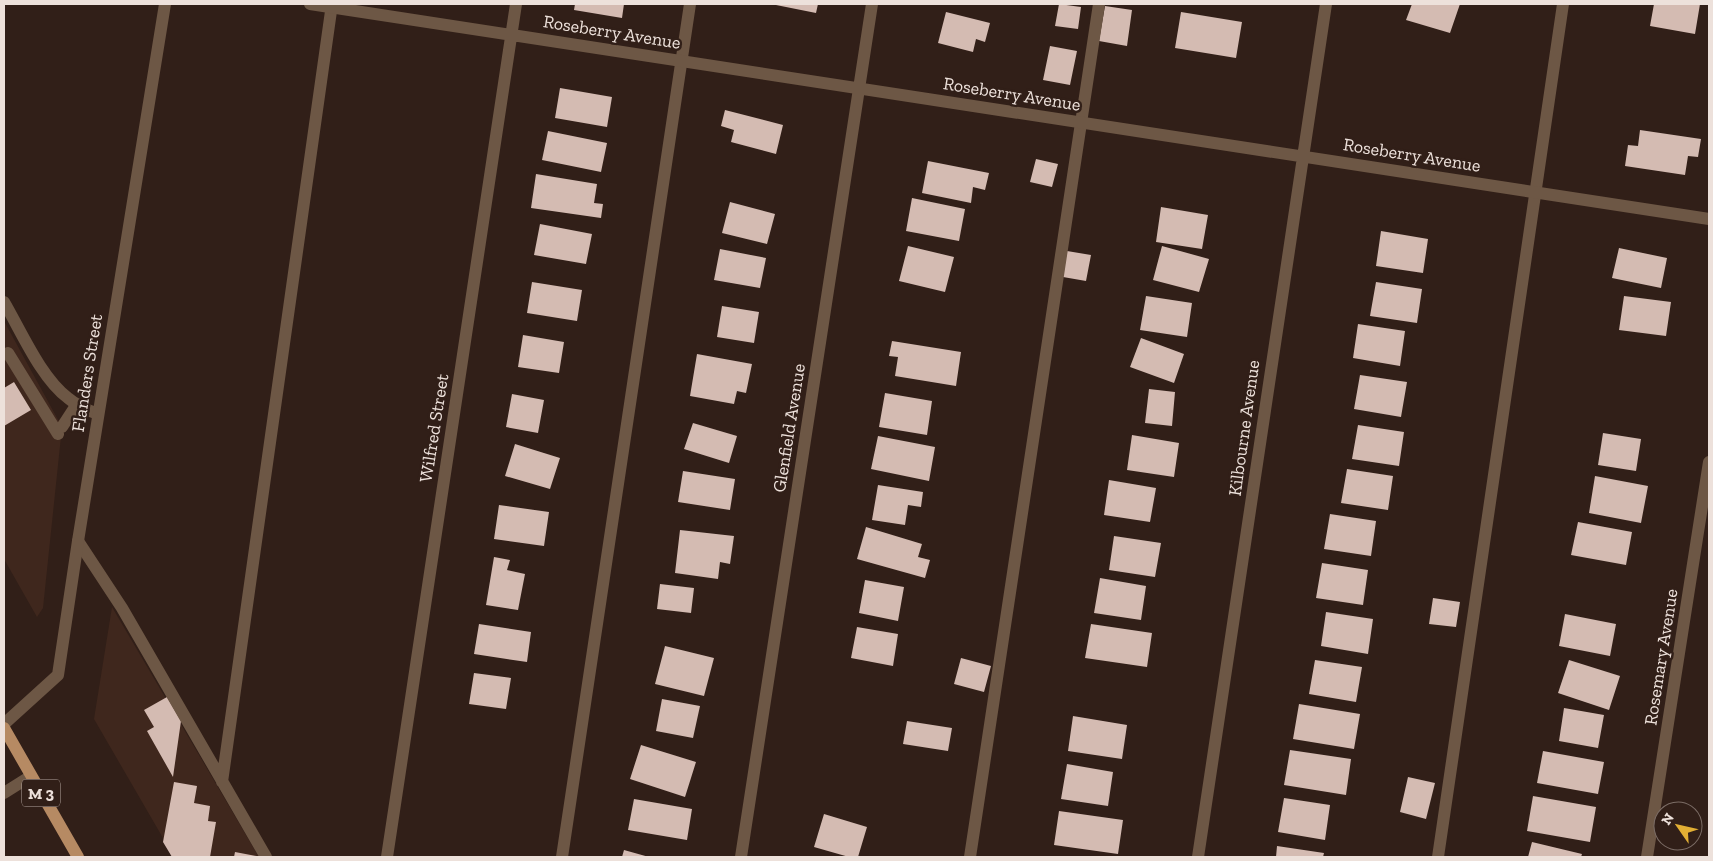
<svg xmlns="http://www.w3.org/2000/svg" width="1713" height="861" font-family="'Zilla Slab',serif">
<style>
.built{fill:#3f271d}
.building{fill:#d4bbb2}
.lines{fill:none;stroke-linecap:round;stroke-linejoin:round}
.lane{stroke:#6d5745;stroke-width:12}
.street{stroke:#6d5745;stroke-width:12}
.primary{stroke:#b68a63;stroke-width:12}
.labels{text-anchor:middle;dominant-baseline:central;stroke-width:5;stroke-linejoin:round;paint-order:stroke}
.shield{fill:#311f18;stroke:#b5a7a0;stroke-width:1}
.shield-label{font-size:16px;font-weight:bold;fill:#ede1db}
.street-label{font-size:18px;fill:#ede1db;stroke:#311f18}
</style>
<rect width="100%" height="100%" fill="#311f18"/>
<path class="built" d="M4,321l58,106 -19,181 -6,9 -33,-58z
M112,607l147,250h-85l-80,-138z"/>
<path class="building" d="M575,4h49l-2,14 -48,-8z
M771,4h47l-2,9z
M1059,4l22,3 -3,22 -23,-3z
M1412,4h48l-10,29 -44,-13z
M1654,4h46l-5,30 -45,-8z
M1105,6l27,4 -5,36 -28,-5z
M946,12l44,11 -5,19 -9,-3 -3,13 -35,-9z
M1181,12l61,10 -6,36 -61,-10z
M1050,46l27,5 -7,34 -27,-5z
M560,88l52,9 -5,30 -52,-9z
M725,110l58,15 -7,29 -45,-12 3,-12 -13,-4z
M1640,130l61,9 -3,18 -10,-1 -3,19 -60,-9 3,-21 10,1z
M548,131l59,12 -6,29 -59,-12z
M1036,159l22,5 -6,23 -22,-5z
M928,161l61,12 -4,17 -12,-3 -2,16 -49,-10z
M536,174l61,10 -3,19 9,1 -2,14 -70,-10z
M912,198l53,11 -6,32 -53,-10z
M730,202l45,12 -8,30 -45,-11z
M1161,207l47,8 -6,34 -46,-7z
M540,224l52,10 -6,30 -52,-9z
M1381,231l47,8 -5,34 -47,-7z
M908,246l46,11 -9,35 -46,-11z
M1162,246l47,13 -10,33 -46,-12z
M1619,248l48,10 -6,30 -49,-10z
M720,249l46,9 -6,30 -46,-8z
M1067,251l24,4 -5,26 -23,-4z
M532,282l50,8 -5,31 -50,-8z
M1376,282l46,7 -5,34 -47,-7z
M1146,296l46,7 -5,34 -47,-7z
M1624,296l47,6 -5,34 -47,-6z
M722,306l37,6 -5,31 -37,-6z
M1358,324l47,7 -5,35 -47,-8z
M523,335l41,7 -5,31 -41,-6z
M1141,338l43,16 -10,29 -44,-16z
M892,341l69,11 -5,34 -61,-10 3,-19 -9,-1z
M697,354l55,10 -6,29 -9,-2 -3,13 -44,-8z
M1360,375l47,7 -6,35 -47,-8z
M14,382l17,28 -27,16v-38z
M1149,389l26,3 -3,34 -27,-3z
M885,393l47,8 -5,34 -48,-8z
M512,394l32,6 -6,33 -32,-6z
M693,423l44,13 -8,27 -45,-14z
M1358,425l46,7 -5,34 -47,-7z
M1603,433l38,6 -5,32 -38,-6z
M1132,435l47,8 -5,34 -47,-7z
M878,436l57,11 -6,34 -58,-12z
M515,444l45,14 -10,31 -45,-13z
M1347,469l46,7 -5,34 -47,-7z
M683,471l52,8 -5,31 -52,-8z
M1595,476l53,10 -7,37 -52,-10z
M1109,480l47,8 -6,34 -46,-7z
M878,485l45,7 -2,15 -13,-2 -3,20 -33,-5z
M499,505l50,7 -5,34 -50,-7z
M1330,514l46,7 -5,35 -47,-7z
M1578,522l54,10 -6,33 -55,-10z
M866,527l56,17 -4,13 12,3 -5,18 -68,-19z
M680,530l54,6 -4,28 -10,-2 -2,17 -43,-6z
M1114,536l47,7 -6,34 -46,-7z
M494,557l16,3 -3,10 18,4 -7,36 -32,-5z
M1322,563l46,7 -5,35 -47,-7z
M1100,578l46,8 -5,34 -47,-7z
M865,580l39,7 -6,34 -39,-8z
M660,584l34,4 -3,25 -34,-4z
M1433,598l27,4 -4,25 -27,-3z
M1326,612l47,7 -5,35 -47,-8z
M1565,614l51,10 -6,32 -51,-10z
M479,624l52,8 -4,30 -53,-8z
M1091,624l61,9 -5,34 -62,-9z
M857,627l41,7 -5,32 -42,-8z
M665,646l49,12 -10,38 -49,-12z
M961,658l30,8 -7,26 -30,-8z
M1315,660l47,7 -6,35 -47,-8z
M1569,660l51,16 -11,34 -51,-17z
M474,673l37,5 -5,31 -37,-5z
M167,697l14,24 -8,56 -26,-46 7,-4 -10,-17z
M662,699l38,7 -7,32 -37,-7z
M1299,704l61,10 -6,35 -61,-10z
M1564,708l40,7 -6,33 -39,-7z
M1073,716l54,9 -5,34 -54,-8z
M907,721l45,7 -4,23 -45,-7z
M641,745l55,17 -11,35 -55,-18z
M1290,750l61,9 -5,36 -62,-10z
M1543,751l61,11 -6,32 -61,-11z
M1067,764l46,8 -5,34 -47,-7z
M1408,777l27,6 -9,36 -26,-7z
M174,782l23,4 -3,17 16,3 -2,15 8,1 -6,35h-38l-9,-15z
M1533,796l63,11 -6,35 -63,-11z
M1284,798l46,7 -5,35 -47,-8z
M634,799l58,10 -5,31 -59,-10z
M1059,811l64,9 -5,34 -64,-9z
M824,814l43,13 -9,30h-9l-35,-10z
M1532,842l50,12 -1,3h-53z
M1277,846l47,7 -1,4h-47z
M624,850l25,7h-27z
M235,852l21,4v1h-22z"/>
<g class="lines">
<path class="lane" d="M4,302c17,29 37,76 64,96 9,8 19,12 30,16
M8,353l50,81
M62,427l15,-23
M78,541l44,67 144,249
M222,782l110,-778
M4,793l27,-17
M562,857l128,-853
M970,857l129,-853
M1438,857l125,-853"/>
<path class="street" d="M310,4l1399,215
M4,724l54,-49 20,-134 87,-537
M387,857l129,-853
M741,857l131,-853
M1198,857l128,-853
M1647,857l62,-395"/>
<path class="primary" d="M4,728l74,129"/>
</g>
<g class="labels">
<rect class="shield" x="22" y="779.5" width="38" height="27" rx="4"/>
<g class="shield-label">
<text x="41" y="793">M 3</text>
</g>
<g class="street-label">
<text transform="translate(612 32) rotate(9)">Roseberry Avenue</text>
<text transform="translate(1012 94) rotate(9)">Roseberry Avenue</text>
<text transform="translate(1412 155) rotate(9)">Roseberry Avenue</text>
<text transform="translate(87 373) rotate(-81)">Flanders Street</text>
<text transform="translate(434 428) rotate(-81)">Wilfred Street</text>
<text transform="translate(789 428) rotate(-81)">Glenfield Avenue</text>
<text transform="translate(1244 428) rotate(-82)">Kilbourne Avenue</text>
<text transform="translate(1661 657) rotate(-81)">Rosemary Avenue</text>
</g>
</g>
<rect width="1713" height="861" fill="none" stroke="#ede1db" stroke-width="10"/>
<g transform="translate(1678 826) rotate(304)"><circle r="24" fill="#311f18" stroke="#7c6d66"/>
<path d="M0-4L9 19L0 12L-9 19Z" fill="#e2af34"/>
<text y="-8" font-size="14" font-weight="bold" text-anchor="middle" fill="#ede1db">N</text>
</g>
</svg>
